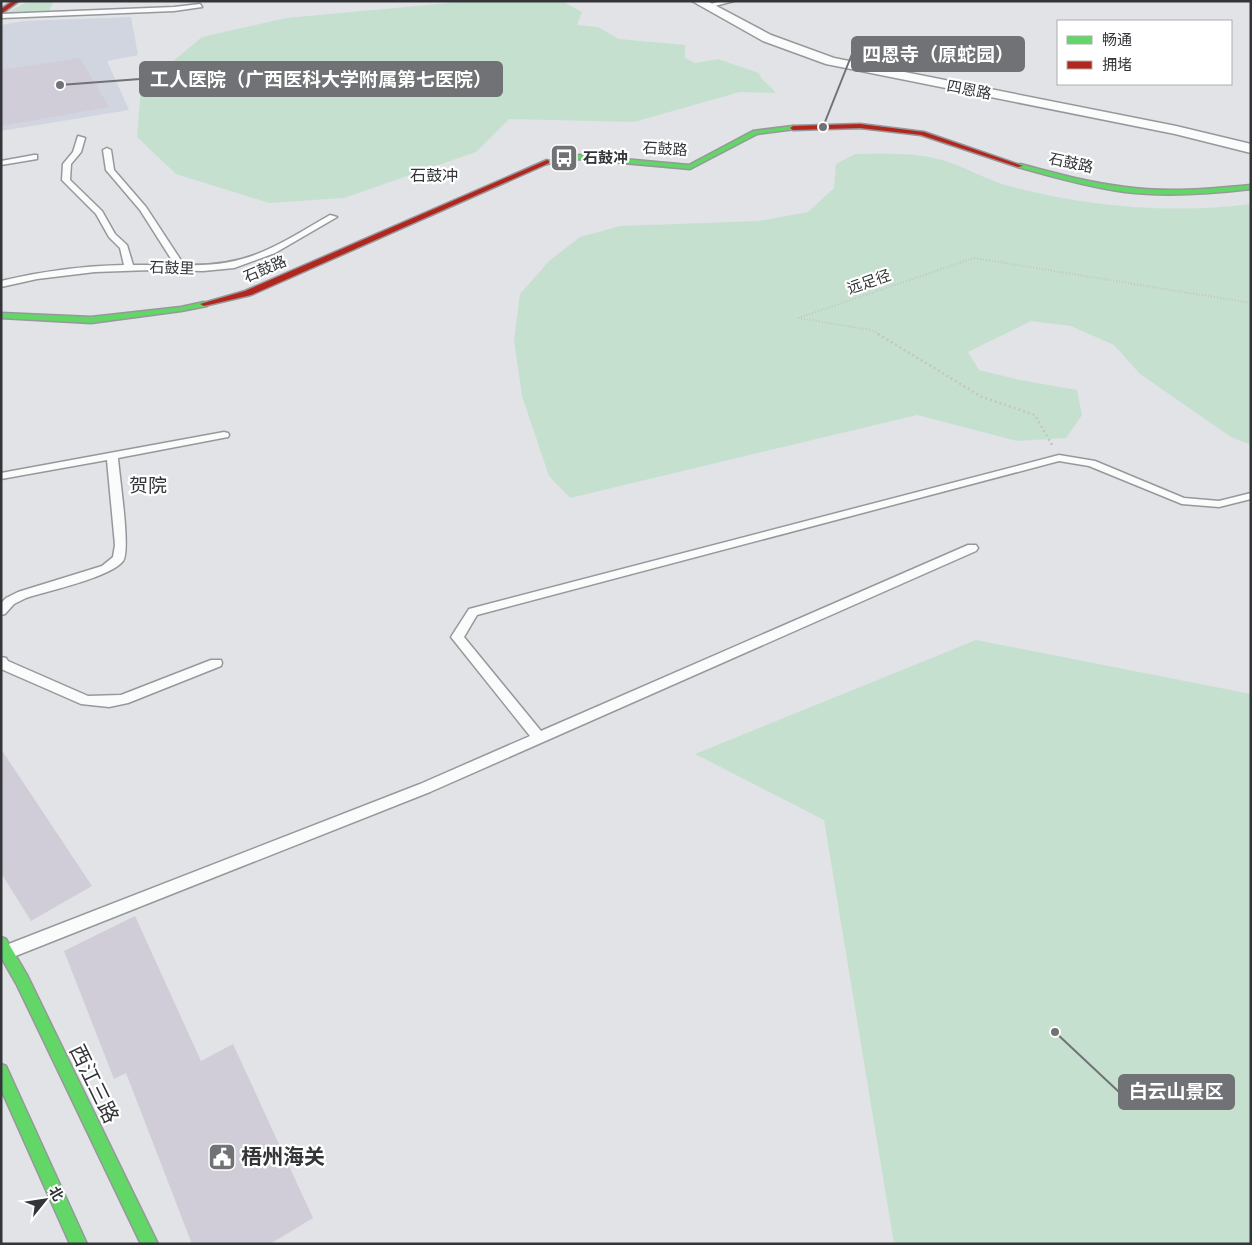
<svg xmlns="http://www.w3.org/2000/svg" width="1252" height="1245" font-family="Karla,'Noto Sans SC',sans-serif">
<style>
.built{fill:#d0d5df}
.green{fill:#c6e0d0}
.building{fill:#d0cdd8}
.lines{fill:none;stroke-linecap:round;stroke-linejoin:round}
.lane-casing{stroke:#96989b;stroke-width:3}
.street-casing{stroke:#96989b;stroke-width:3}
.fast-casing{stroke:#96989b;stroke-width:3}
.jam-casing{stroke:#96989b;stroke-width:3}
.path-far1{stroke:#c4c4c6;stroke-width:2;stroke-dasharray:1 2;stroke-linecap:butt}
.path{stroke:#c4c4c6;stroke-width:2.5;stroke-dasharray:2 3;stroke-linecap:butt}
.lane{fill:#fafbfb;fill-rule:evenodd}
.street{fill:#fafbfb;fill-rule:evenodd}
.fast{fill:#63d668;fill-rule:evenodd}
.jam{fill:#b3261e;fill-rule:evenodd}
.labels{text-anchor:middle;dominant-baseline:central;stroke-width:4.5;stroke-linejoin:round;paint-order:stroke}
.far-street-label{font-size:15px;fill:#333538;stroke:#fff}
.far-poi-label{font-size:15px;font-weight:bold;fill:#333538;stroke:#fff;text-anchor:start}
.far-neighbourhood-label{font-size:16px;fill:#333538;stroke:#fff}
.neighbourhood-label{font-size:19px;fill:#333538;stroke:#fff}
.near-street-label{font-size:21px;fill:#333538;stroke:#fff}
.near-poi-label{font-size:21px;font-weight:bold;fill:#333538;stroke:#fff;text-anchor:start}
.leader{fill:none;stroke:#707275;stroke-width:2}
.callout-dot{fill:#707275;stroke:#fff;stroke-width:2}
.callout{fill:#707275;stroke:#707275;stroke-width:2}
.callout-label{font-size:19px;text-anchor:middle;font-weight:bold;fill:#fff}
</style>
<rect width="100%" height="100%" fill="#e1e3e7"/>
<path class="built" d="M131,17l7,38 -31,6 22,49 -128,21v-106l23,-4z"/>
<path class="green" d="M29,1h25l-6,12 -44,1z
M448,1h114l20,11 -5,13 21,2 21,12 66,6v13l10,5 23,-4 41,14c2,8 12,13 17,20l-36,-1 -106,30 -125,-3 -33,33 -132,46 -75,5 -93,-29 -39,-37 4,-49 61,-51 84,-19 163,-15z
M855,154c28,0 59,-2 87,6 24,7 46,21 71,27 76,20 160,27 238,17v241l-20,-8 -91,-63 -26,-29 -43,-19 -40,-5 -63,31 11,18 41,10 57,10 5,25 -16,23 -49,3 -100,-26 -347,83 -21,-22 -27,-80 -8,-56 6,-46 29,-33 31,-24 40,-11 139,-5 49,-9 26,-24 2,-24z
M976,640l275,54v550h-357l-70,-424 -129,-66z"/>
<path class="building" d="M80,58l29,49 -108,19v-56z
M1,749l91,137 -61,35 -30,-48z
M135,916l66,145 32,-17 80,174 -43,26h-78l-66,-171 -12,6 -50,-128z"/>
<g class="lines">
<g class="lane-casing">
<path id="lane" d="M721,1h13l-27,7 -3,-2z
M200,4l2,3 -28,4 -173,7v-4l173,-7z
M78,136l7,2 -4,14 -10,12 -1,16 32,31 13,23 12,11 6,20h42l-35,-55 -34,-40 -3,-20 4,-2 4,2 3,20 32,37 38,58c65,2 92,-19 146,-50l7,2 -62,36 -41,15 -31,3 -52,-1 -56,2 -58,7 -36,8v-6c41,-10 82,-15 123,-16l-4,-17 -11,-11 -13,-23 -34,-34 1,-16 10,-12z
M34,155h3v4l-36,6v-4z
M224,432l4,1 1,2 -1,2 -110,21c1,16 13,93 5,103 -12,16 -75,30 -97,37l-12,6 -9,10 -4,1v-12l5,-5 12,-6 84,-26 11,-9 2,-12 -8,-85 -106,19v-6z
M1059,455l36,6 89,37 35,3 32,-8v6l-32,8 -37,-3 -93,-38 -30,-5 -582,154 -13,22 77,94 427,-186h8l2,3 -2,3 -546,241 -417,165 -6,2 -6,-2v-10l419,-163 110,-48 -79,-99 18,-28z
M1,657l5,1 2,3 80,35 33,-1 90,-35h10l1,3 -1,3 -93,37 -19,4 -28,-3 -80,-35z"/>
</g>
<g class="street-casing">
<path id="street" d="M692,1h15l64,34 63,23 342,68 75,18v9l-76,-19 -349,-70 -63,-23z"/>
</g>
<g class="fast-casing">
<path id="fast" d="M793,126l3,2 -1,1 -38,5 -67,35 -111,-10 -32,5 -3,-2 35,-7 110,10 64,-34z
M1020,164c35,9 69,19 105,23 42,6 84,2 126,-2v4c-42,5 -84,8 -126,3 -36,-5 -72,-15 -107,-25l-1,-1z
M204,302l4,2 -1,2 -26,5 -90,12 -90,-5v-5l90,4 90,-10z
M1,937l5,2 21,36 131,269h-17l-124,-259 -16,-28z
M1,1064l5,2 81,178h-17l-69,-155z"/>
</g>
<g class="jam-casing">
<path id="jam" d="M13,1h6l-18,13v-5z
M860,124l64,8 99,34 -5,1 -97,-32 -61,-7 -67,2 -3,-2 3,-2z
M547,160l2,1v2l-298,132 -47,11 -4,-2 45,-13z"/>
</g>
<path class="path-far1" d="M798,318l176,-60 277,45
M798,318l73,12 9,5"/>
<path class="path" d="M878,334l104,63 53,18 17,30"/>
<use href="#lane" class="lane"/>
<use href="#street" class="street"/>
<use href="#fast" class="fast"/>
<use href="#jam" class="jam"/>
</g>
<defs>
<g id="bus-square" transform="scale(1.4375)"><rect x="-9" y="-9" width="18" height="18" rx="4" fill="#707275" stroke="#fff"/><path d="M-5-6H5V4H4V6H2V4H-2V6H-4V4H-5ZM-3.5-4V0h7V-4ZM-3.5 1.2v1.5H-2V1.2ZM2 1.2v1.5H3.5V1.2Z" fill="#fff"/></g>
<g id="civic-square" transform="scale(1.4375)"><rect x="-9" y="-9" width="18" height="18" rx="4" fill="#707275" stroke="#fff"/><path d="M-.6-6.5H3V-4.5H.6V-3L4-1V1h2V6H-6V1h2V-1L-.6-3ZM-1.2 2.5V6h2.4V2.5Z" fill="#fff"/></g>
</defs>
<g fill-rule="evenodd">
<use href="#bus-square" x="564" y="158"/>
<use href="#civic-square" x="222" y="1157"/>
</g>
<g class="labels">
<g class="far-street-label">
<text transform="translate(969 90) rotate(11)">四恩路</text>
<text transform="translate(665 149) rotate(3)">石鼓路</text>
<text transform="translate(1071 163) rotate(12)">石鼓路</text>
<text transform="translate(172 268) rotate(2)">石鼓里</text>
<text transform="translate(265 269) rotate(-23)">石鼓路</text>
<text transform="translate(869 282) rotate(-19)">远足径</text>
</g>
<g class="far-poi-label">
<text x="583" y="158">石鼓冲</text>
</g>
<g class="far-neighbourhood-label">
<text x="434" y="175">石鼓冲</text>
</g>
<g class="neighbourhood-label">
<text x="148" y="486">贺院</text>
</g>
<g class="near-street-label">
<text transform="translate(94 1084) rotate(64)">西江三路</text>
</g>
<g class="near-poi-label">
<text x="241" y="1157">梧州海关</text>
</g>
</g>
<path class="leader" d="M823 127L852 54M60 85L140 79M1055 1032L1119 1092"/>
<g class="callout-dot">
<circle cx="823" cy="127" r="5"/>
<circle cx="60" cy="85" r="5"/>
<circle cx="1055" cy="1032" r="5"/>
</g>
<g class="callout">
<rect x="852" y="37" width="172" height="34" rx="5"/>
<rect x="140" y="62" width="362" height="34" rx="5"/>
<rect x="1119" y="1075" width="115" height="34" rx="5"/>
</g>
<g class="callout-label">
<text x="938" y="61">四恩寺（原蛇园）</text>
<text x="321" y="86">工人医院（广西医科大学附属第七医院）</text>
<text x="1176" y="1098">白云山景区</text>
</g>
<rect width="1252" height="1245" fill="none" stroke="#333538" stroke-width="5"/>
<rect x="1057" y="20" width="175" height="65" fill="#ffffff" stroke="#adaeaf"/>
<rect x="1067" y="36" width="25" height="8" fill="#63d668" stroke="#adaeaf"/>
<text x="1102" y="45" font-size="15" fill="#333538">畅通</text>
<rect x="1067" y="61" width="25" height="8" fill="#b3261e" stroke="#adaeaf"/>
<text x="1102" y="70" font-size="15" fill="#333538">拥堵</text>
<g transform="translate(45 1200) rotate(60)" stroke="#ffffff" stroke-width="4" paint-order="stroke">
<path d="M0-4L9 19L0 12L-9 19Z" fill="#333538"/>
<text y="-8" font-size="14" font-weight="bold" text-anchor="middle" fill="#333538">北</text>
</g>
</svg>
